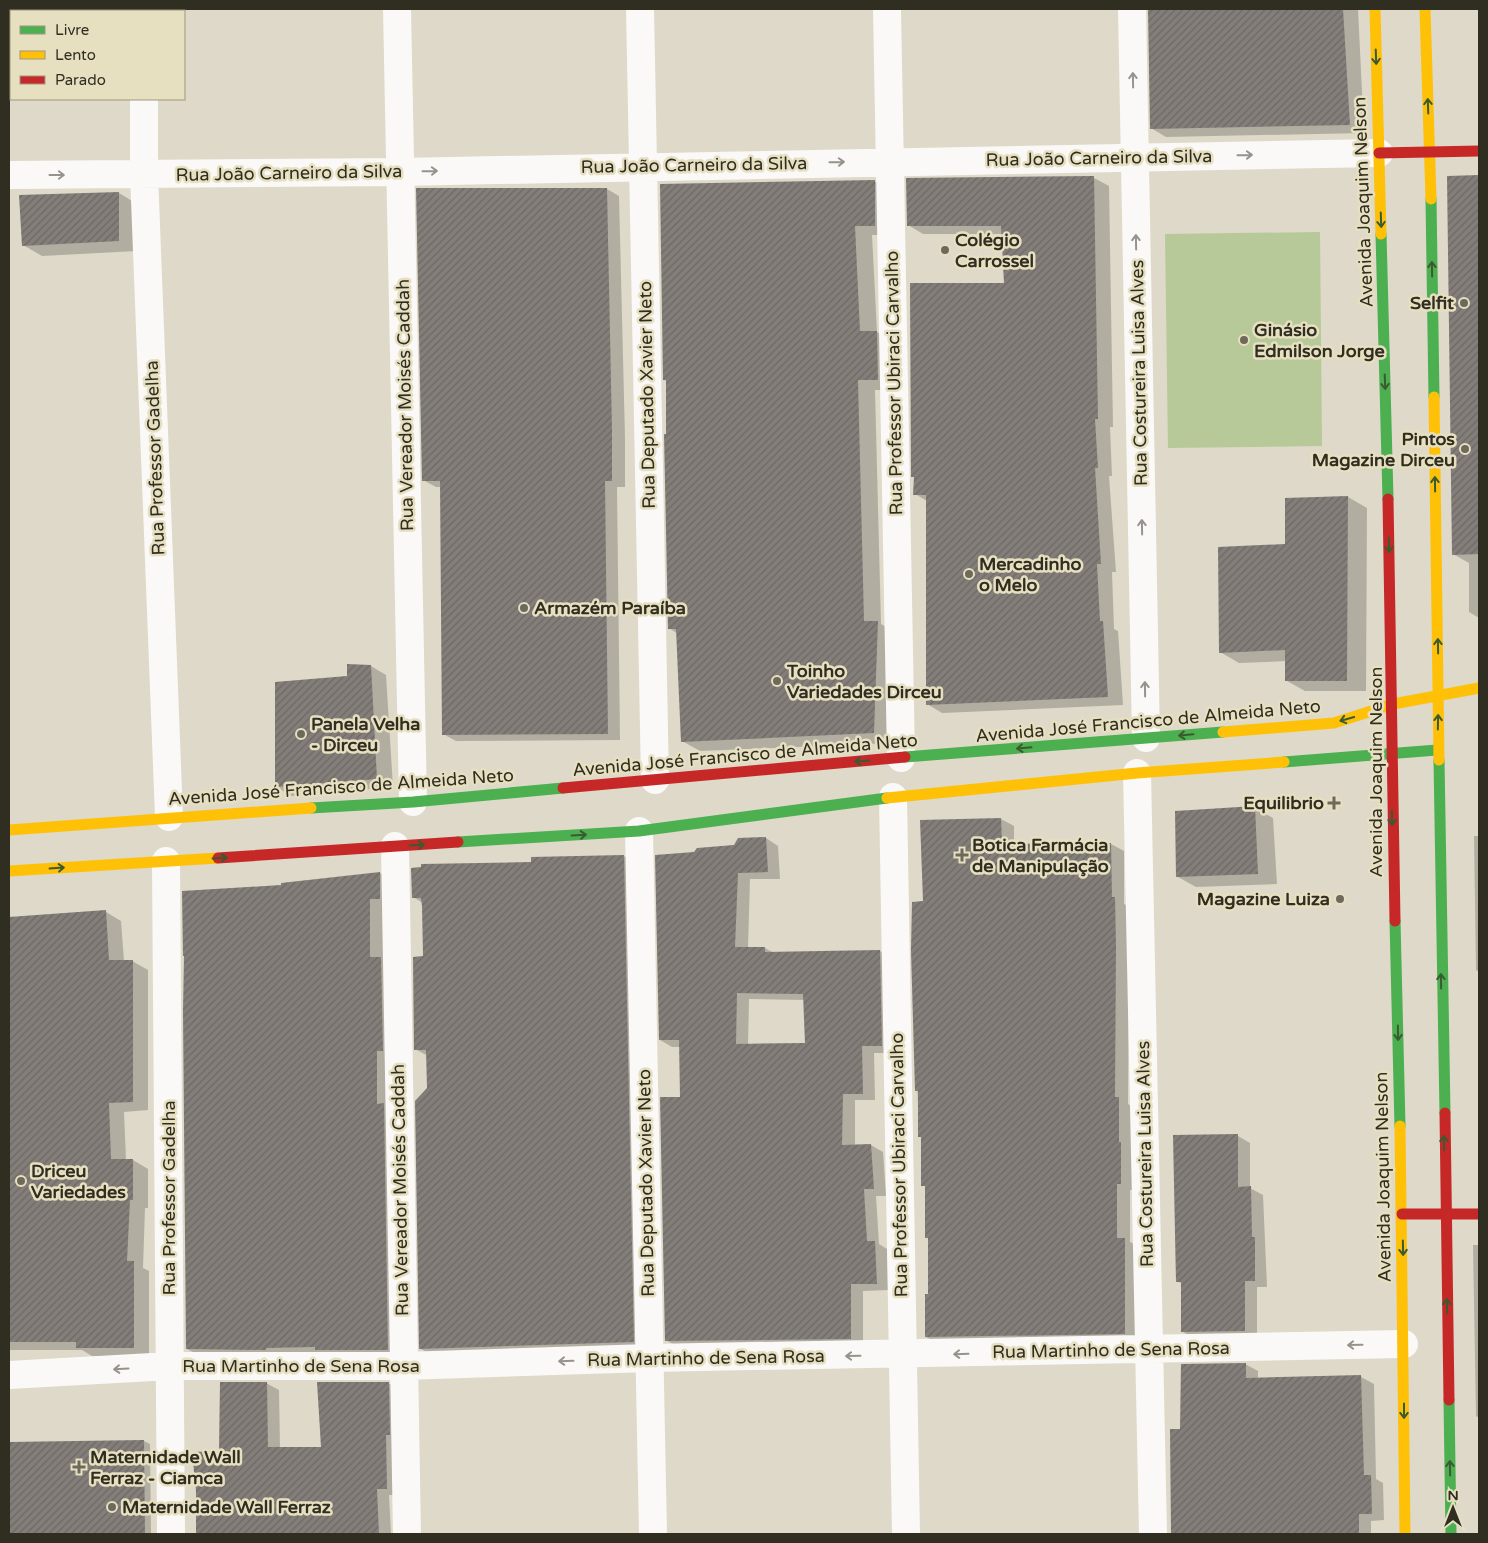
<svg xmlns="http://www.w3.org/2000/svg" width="1488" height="1543" font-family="'Varela Round',sans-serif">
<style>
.park{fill:#b7c999}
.shadow{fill:#0003;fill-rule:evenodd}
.building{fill:url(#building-hatch);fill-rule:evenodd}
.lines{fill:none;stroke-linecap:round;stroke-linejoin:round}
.street{stroke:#faf9f7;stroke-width:28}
.fast{stroke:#4caf50;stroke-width:11}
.slow{stroke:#ffc107;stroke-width:11}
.jam{stroke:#c62828;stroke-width:11}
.oneway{stroke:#3a5a31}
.oneway2{stroke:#95938c}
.poi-dot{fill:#6d695b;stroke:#e6dfc0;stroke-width:2}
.labels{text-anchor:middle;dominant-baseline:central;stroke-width:5;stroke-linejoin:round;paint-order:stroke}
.street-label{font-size:18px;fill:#302d21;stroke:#e6dfc0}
.poi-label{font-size:18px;font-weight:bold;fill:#302d21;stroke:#e6dfc0;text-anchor:start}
</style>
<defs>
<pattern id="building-hatch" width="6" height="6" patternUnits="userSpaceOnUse" patternTransform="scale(1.25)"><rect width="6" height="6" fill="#837e7a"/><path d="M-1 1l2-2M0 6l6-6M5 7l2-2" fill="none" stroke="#6c6864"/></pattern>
</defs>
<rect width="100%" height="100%" fill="#ded9c8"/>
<path class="park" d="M1320,232l2,214 -154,2 -3,-214z"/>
<path class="shadow" d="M1149,9h209l6,124 -198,4 -15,-9z
M1479,176v442l-10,-6v-49l-16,-9 -5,-377z
M1094,178l15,8 4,241h-3l2,49h-3l7,96h-4l2,57 4,2 5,74 -181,8 -15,-9v-203l-12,-7v-16l-2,-1 92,-193 -2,-50h-80l-15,-9z
M874,181l18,10v44h-20l5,97 17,11 1,47h-20l6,234 14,8 -4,111 -191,8 -18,-10 -4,-107 -9,-6 -2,-247 -3,-1z
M607,189l12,7 6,242v49h-8l3,253 -164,1 -13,-7 -2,-247h-5l-13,-7z
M119,193l18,11v47l-95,5 -19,-11z
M1348,497l19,11 -1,183h-61l-18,-10v-20l-48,2 -19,-11 67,-107v-45z
M371,666l15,9 7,112 -101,9 -16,-9 72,-109z
M1255,808l18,10 4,66 -81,3 -18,-10z
M1001,819l13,7v19l97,-1 13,7v53l4,2 1,48 -1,150 3,2 3,84h-4v52l8,4v94l-199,4 -13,-7 4,-42v-56l-4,-2v-50l-3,-2v-47l-4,-2 -3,-90 8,-143z
M1474,836h5v136l-3,-2z
M766,838l12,8 2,33h-30l-2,69h17l9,5 106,-2 12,8 2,94h-20l1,47h-20v45h16l12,7 3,44h-10l3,48 8,5 2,41 -26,1v54l-185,2 -12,-7 16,-242 -1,-51h-9l-12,-7 35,-187zM749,999l56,1 1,44 -58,1z
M624,856l12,8 10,484 -213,8 -12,-7 7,-293 -13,-7 9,-91 -1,-55 -10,-6 119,-33z
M380,873l12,7 -9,26v54l11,6 7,391 -201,-1 -13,-7 95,-462z
M106,912l15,9 3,40h8l16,9v140l-24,2 2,48h7l15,9v39h-3l-2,60 6,3v85h-57l-10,-6h-73v-432z
M1238,1136l12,7v45l13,7 4,92h-10v51l-62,1 -12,-7v-48l-6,-3z
M1473,1245h6v173l-3,-2z
M1245,1364l13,7v8l103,-2 13,7 2,95 7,4 1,37 -13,1v13h-199l-1,-53 11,-51z
M266,1383l13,7 1,58h42l66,-65 13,7 -2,105h-10l2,39h-194v-43z
M144,1441l6,3 1,90h-142v-91z"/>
<path class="building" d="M1148,9h195l7,116 -200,4z
M1479,175v379l-27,1 -5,-379z
M1094,176l4,243h-3l3,49h-3l6,96h-4l3,57h3l5,76 -182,8v-210h-13l1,-18h-3l-1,-194h94l-3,-57h-94l-1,-48z
M875,180v46h-20l5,105h17l1,49h-20l6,241h14l-4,112 -193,9 -5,-113h-8l-4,-195h2v-54h-3l-3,-196z
M416,188h191l5,243v50h-7l3,253 -166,1 -2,-254h-18z
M119,192v49l-97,5 -3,-51z
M1348,496l-1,185h-62v-31l-66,3 -1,-106 67,-3v-46z
M347,664l24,1 6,114 -102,8v-105l72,-6z
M1255,806l3,68 -82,3 -1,-66z
M1001,818l1,26 109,-1 1,54h3l1,49 -1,151h4v45h2v42h-4v54h8v96l-200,3v-43h3v-56h-3v-52h-4v-49h-3v-46h-3l-4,-141 1,-48 11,-1 -3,-81z
M766,837l2,35 -30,1 -3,74h30v5l115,-2 2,96h-20l1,48h-20l-1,51 29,-1 3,45h-10l3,52h8l2,43h-26v55l-186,2 -5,-244h20l-1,-57h-20l-4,-185 39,-3 3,-4 37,-3 4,-7zM737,993l66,1 2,49 -69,1z
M624,855l10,487 -215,7 -4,-248 12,-13 -1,-38h-12l-1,-93 10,-1 -1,-50 -1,-8h-9l-1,-30 10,-1v-3l110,-2v-5z
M380,872v27h-10v58h11l2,94h-6v53l7,-1 4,247h-73v-3l-49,1v2l-80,-1 -3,-338 1,-55h-1l-1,-65 99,-6v-2z
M106,910l3,50h24v142l-24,1 2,56h22v41h-3l-3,61h7v87h-58v-6h-67v-425z
M1238,1134v53l13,-1 1,51h3v44h-10v50l-64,1v-50h-5l-3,-147z
M1246,1363v15l115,-3 3,100h7l1,39h-13v20h-188l-1,-105h10l1,-65z
M220,1382h47l1,65h53l-4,-65h72l1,53h-4l1,54h-10l2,45h-183v-43l-4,-39 27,-1z
M144,1440l1,94h-136v-92z"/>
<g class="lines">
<path class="street" d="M144,9v2
M397,9l16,793
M640,9l15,771
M887,9l14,749
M1132,9l14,729
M144,99v75l25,643
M9,175l391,-3 979,-19
M1137,773l16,761
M893,797l13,737
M639,831l14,703
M395,846l12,688
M166,861l5,673
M9,1375l161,-9h233l246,-8 755,-14"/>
<path class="fast" d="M1431,199l3,198
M1381,234l7,265
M905,757l318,-25
M1439,760l6,353
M1284,762l153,-12
M311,808l102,-6 150,-14
M458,842l181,-11 248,-33
M1395,921l5,205
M1449,1400l2,134"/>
<path class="slow" d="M1375,9l6,225
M1425,9l6,190
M1434,397l5,363
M1223,732l111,-9 59,-19 86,-16
M887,798l250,-25 147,-11
M9,830l302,-22
M9,871l209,-13
M1400,1126l5,408"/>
<path class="jam" d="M1379,153l100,-2
M1388,499l7,422
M563,788l342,-31
M218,858l240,-16
M1445,1113l4,287
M1402,1214h77"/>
</g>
<defs><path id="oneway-shaft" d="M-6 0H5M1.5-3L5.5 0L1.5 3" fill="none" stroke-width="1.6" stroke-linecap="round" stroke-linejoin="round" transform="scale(1.25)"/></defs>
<g class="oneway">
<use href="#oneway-shaft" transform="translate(1376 57) rotate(88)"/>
<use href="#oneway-shaft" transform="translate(1428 106) rotate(-92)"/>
<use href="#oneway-shaft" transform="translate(1381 220) rotate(88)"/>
<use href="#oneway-shaft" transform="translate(1432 269) rotate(-91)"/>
<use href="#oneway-shaft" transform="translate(1385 382) rotate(88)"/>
<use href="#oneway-shaft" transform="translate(1435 484) rotate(-91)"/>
<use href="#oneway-shaft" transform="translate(1389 545) rotate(88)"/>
<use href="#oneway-shaft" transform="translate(1438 646) rotate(-91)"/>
<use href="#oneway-shaft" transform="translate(1347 719) rotate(164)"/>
<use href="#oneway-shaft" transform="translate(1438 722) rotate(-89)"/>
<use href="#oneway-shaft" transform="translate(1186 735) rotate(175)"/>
<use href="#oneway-shaft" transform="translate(1024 748) rotate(175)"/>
<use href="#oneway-shaft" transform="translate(862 761) rotate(176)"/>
<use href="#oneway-shaft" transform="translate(1392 818) rotate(89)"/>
<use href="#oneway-shaft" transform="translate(579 835) rotate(-3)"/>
<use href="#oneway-shaft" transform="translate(417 845) rotate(-3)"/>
<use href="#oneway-shaft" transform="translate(220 858) rotate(-4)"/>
<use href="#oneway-shaft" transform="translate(57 868) rotate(-4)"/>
<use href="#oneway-shaft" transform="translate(1441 981) rotate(-91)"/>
<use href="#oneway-shaft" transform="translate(1398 1033) rotate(89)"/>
<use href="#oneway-shaft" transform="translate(1444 1143) rotate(-91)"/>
<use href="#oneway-shaft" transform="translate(1403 1248) rotate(89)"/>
<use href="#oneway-shaft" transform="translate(1447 1306) rotate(-91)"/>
<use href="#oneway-shaft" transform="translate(1404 1411) rotate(90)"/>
<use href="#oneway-shaft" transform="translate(1450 1468) rotate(-91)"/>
</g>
<g class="oneway2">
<use href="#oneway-shaft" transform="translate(1133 80) rotate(-91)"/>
<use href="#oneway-shaft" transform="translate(1245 155) rotate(-1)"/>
<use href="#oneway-shaft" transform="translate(837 162) rotate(-1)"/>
<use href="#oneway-shaft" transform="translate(430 171) rotate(-1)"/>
<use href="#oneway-shaft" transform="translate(57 175)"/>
<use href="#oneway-shaft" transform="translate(1136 242) rotate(-91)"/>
<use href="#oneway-shaft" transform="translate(1142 527) rotate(-91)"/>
<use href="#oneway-shaft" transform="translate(1145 689) rotate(-91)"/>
<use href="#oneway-shaft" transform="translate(1355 1345) rotate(179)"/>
<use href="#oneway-shaft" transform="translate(961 1354) rotate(178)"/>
<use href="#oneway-shaft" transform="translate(853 1356) rotate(179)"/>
<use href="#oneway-shaft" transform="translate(566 1361) rotate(178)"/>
<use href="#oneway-shaft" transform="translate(121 1369) rotate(177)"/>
</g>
<g class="poi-dot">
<circle cx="945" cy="250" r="5"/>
<circle cx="1464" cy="303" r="5"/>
<circle cx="1244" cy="340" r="5"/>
<circle cx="1465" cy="449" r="5"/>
<circle cx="969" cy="574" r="5"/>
<circle cx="524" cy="608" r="5"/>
<circle cx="777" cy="681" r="5"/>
<circle cx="301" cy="734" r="5"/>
<path d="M1331.5 795.5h5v5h5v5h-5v5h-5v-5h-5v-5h5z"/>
<path d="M959.5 847.5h5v5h5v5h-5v5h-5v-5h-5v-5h5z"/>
<circle cx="1340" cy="899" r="5"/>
<circle cx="21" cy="1181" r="5"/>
<path d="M76.5 1459.5h5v5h5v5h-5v5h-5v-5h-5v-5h5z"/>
<circle cx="112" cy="1507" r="5"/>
</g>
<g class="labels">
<g class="street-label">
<text transform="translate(1099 158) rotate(-1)">Rua João Carneiro da Silva</text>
<text transform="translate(694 165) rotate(-1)">Rua João Carneiro da Silva</text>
<text transform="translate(289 173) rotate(-1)">Rua João Carneiro da Silva</text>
<text transform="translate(1363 202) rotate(-92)">Avenida Joaquim Nelson</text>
<text transform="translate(1139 373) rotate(-91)">Rua Costureira Luisa Alves</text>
<text transform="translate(894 383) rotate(-91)">Rua Professor Ubiraci Carvalho</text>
<text transform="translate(647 395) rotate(-91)">Rua Deputado Xavier Neto</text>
<text transform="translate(405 405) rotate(-91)">Rua Vereador Moisés Caddah</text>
<text transform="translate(155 458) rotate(-92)">Rua Professor Gadelha</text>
<text transform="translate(1148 721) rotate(-5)">Avenida José Francisco de Almeida Neto</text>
<text transform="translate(745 755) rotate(-5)">Avenida José Francisco de Almeida Neto</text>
<text transform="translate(1376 772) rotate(-90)">Avenida Joaquim Nelson</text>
<text transform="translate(341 787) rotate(-4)">Avenida José Francisco de Almeida Neto</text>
<text transform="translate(1145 1154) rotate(-91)">Rua Costureira Luisa Alves</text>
<text transform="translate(899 1165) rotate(-91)">Rua Professor Ubiraci Carvalho</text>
<text transform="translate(1383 1177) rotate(-91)">Avenida Joaquim Nelson</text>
<text transform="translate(646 1183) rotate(-91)">Rua Deputado Xavier Neto</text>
<text transform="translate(400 1190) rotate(-91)">Rua Vereador Moisés Caddah</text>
<text transform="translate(169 1198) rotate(-90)">Rua Professor Gadelha</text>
<text transform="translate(1111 1350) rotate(-1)">Rua Martinho de Sena Rosa</text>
<text transform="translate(706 1358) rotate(-1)">Rua Martinho de Sena Rosa</text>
<text x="301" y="1366">Rua Martinho de Sena Rosa</text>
</g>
<g class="poi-label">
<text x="955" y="240">Colégio<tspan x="955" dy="21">Carrossel</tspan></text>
<text x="1454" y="303" text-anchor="end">Selfit</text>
<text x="1254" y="330">Ginásio<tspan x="1254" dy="21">Edmilson Jorge</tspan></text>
<text x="1455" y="439" text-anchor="end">Pintos<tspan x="1455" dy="21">Magazine Dirceu</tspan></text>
<text x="979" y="564">Mercadinho<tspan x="979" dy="21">o Melo</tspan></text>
<text x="534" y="608">Armazém Paraíba</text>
<text x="787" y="671">Toinho<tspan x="787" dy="21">Variedades Dirceu</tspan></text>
<text x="311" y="724">Panela Velha<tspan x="311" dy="21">- Dirceu</tspan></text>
<text x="1324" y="803" text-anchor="end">Equilibrio</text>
<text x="972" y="845">Botica Farmácia<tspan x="972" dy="21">de Manipulação</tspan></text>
<text x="1330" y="899" text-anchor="end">Magazine Luiza</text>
<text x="31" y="1171">Driceu<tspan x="31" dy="21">Variedades</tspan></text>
<text x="90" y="1457">Maternidade Wall<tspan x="90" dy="21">Ferraz - Ciamca</tspan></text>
<text x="122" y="1507">Maternidade Wall Ferraz</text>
</g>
</g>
<rect width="1488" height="1543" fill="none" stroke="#302d21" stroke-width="20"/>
<rect x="10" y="10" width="175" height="90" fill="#e6dfc0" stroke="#9d9880"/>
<rect x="20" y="26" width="25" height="8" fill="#4caf50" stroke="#9d9880"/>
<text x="55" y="35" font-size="15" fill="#302d21">Livre</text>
<rect x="20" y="51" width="25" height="8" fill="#ffc107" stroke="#9d9880"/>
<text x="55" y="60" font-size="15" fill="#302d21">Lento</text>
<rect x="20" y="76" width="25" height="8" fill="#c62828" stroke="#9d9880"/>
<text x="55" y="85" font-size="15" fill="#302d21">Parado</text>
<g transform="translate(1453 1508)" stroke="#e6dfc0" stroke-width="4" paint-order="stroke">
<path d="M0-4L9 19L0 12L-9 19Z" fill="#302d21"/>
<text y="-8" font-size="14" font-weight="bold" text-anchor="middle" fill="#302d21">N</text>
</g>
</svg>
